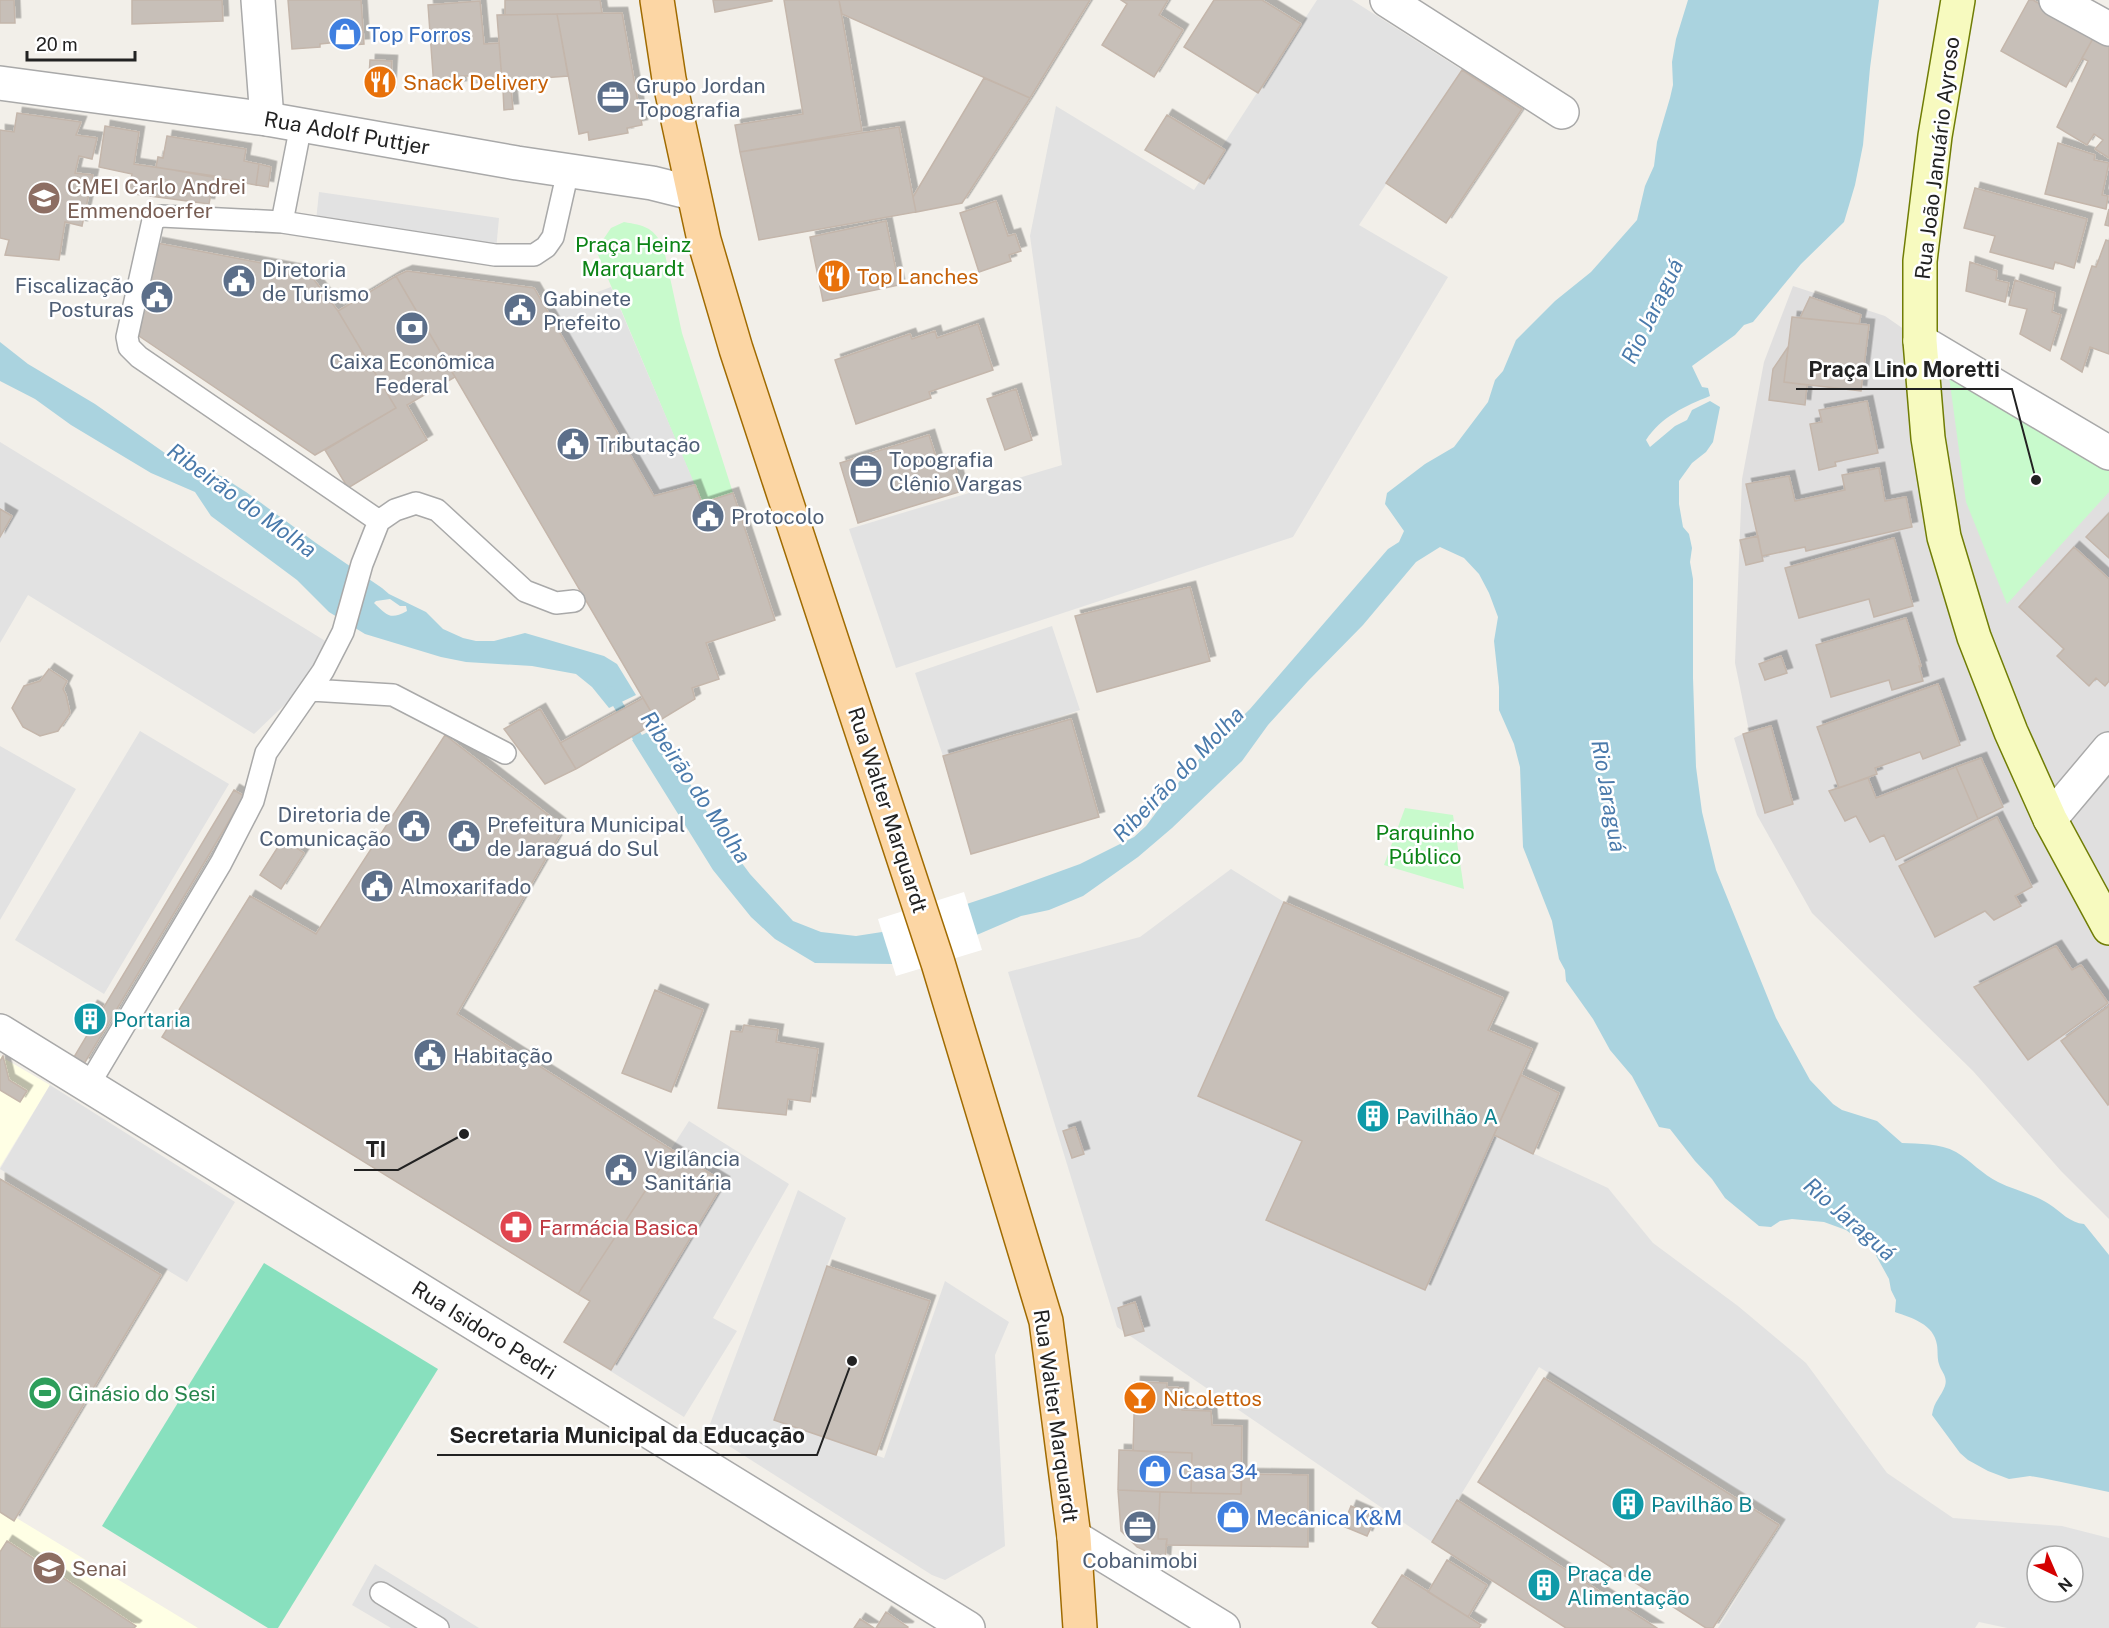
<svg xmlns="http://www.w3.org/2000/svg" width="2109" height="1628" font-family="'Public Sans',sans-serif">
<style>
.residential{fill:#e0dfdf}
.education{fill:#ffffe5}
.park{fill:#c8facc}
.pitch{fill:#88e0be}
.parking{fill:#e2e2e2;fill-rule:evenodd}
.water{fill:#aad3df;fill-rule:evenodd}
.pier{fill:#fff}
.lines{fill:none;stroke-linecap:round;stroke-linejoin:round}
.stream{stroke:#aad3df;stroke-width:10}
.building{fill:#c7bfb8;stroke:#c4b6ab;stroke-width:1.5;filter:url(#shadow)}
.service-casing{stroke:#a9a9a9;stroke-width:24}
.minor-casing{stroke:#a9a9a9;stroke-width:36}
.tertiary-casing{stroke:#a9a9a9;stroke-width:36}
.secondary-casing{stroke:#707d05;stroke-width:36}
.primary-casing{stroke:#a06b00;stroke-width:36}
.service{stroke:#fff;stroke-width:21}
.minor{stroke:#fff;stroke-width:33}
.tertiary{stroke:#fff;stroke-width:33}
.secondary{stroke:#f7fabf;stroke-width:33}
.primary{stroke:#fcd6a4;stroke-width:33}
.labels{text-anchor:middle;dominant-baseline:central;stroke-width:5;stroke-linejoin:round;paint-order:stroke}
.shop-label{font-size:21px;fill:#366cbe;stroke:#fff;text-anchor:start}
.food-label{font-size:21px;fill:#c56008;stroke:#fff;text-anchor:start}
.service-label{font-size:21px;fill:#4e5e75;stroke:#fff;text-anchor:start}
.street-label{font-size:21px;fill:#222;stroke:#fff}
.education-label{font-size:21px;fill:#785e54;stroke:#fff;text-anchor:start}
.park-label{font-size:21px;fill:#0c8416;stroke:#fff}
.culture-label{font-size:21px;fill:#0d838f;stroke:#fff;text-anchor:start}
.health-label{font-size:21px;fill:#be3a42;stroke:#fff;text-anchor:start}
.leisure-label{font-size:21px;fill:#27864d;stroke:#fff;text-anchor:start}
.water-label{font-size:22px;font-style:italic;fill:#4a7aab;stroke:#fff}
.leader{fill:none;stroke:#222;stroke-width:2}
.callout-dot{fill:#222;stroke:#fff;stroke-width:2}
.callout-label{font-size:22px;text-anchor:middle;font-weight:bold;fill:#222;stroke:#fff;stroke-width:5;stroke-linejoin:round;paint-order:stroke}
</style>
<defs>
<filter id="shadow"><feDropShadow dx="5.5" dy="-5.5" stdDeviation="0" flood-color="#0004"/></filter>
</defs>
<rect width="100%" height="100%" fill="#f2efe9"/>
<path class="residential" d="M1793,286l92,30 224,156v747l-48,-48 -88,-100 -161,-158 -55,-98 -23,-77 15,-7 -14,-68 7,-184 22,-117z"/>
<path class="education" d="M0,1056l50,29 -50,82z
M0,1508l198,120h-198z"/>
<path class="park" d="M624,222c21,4 27,4 39,23l19,88 51,160 -31,10 -106,-253 15,-22z
M1948,369l161,100v23l-102,112 -41,-102z
M1405,808l48,7 11,74 -80,-24z"/>
<path class="pitch" d="M264,1263l174,106 -160,259h-10l-166,-102z"/>
<path class="parking" d="M1317,0h35l110,70 -103,155 89,52 -155,260 -397,131 -47,-139 213,-64 -32,-229 26,-130 138,84z
M319,192l180,26 -3,32 -180,-29z
M611,287l84,198 -41,11 -107,-185z
M0,442l327,200 -7,29 -66,63 -226,-139 -28,48z
M1052,626l28,84 -137,46 -28,-83z
M140,731l89,53 -125,210 -89,-54z
M0,746l76,43 -76,131z
M1231,869l53,33 -86,193 104,46 -36,80 158,69 70,-155 114,53 45,55 85,63 68,57 81,110 66,45 109,8 47,12v90h-102l-28,-6 -4,6h-257l67,-109 -246,-152 -107,175 -315,-215 -109,-355 132,-35zM2037,1556h36v36h-36z
M50,1085l185,117 -48,80 -187,-113z
M689,1121l100,63 -76,134 24,13 -53,86 -120,-75 26,-41 -12,-7z
M798,1190l48,28 -19,48 -53,154 110,38 61,-177 64,41 -14,33 10,191 -60,34 -13,-5 -225,-143z
M375,1564l104,64h-88l-39,-23z"/>
<path class="water" d="M1688,0h191l-9,68 -7,77 -8,40 -11,37 -43,42 -48,58 -9,3 -9,10 -43,31 10,21 6,1 2,8c-25,10 -49,21 -64,44l4,7 25,-21 12,-6 5,-10 18,-9 10,6 -7,35 -7,10 -14,11 -13,18v23l4,23 6,7 3,14 -2,14 3,17v99l3,89 6,45 14,58 60,148 34,62 23,24 9,6 35,11 25,22c17,1 38,0 54,9 15,9 26,22 42,30 16,8 35,12 51,22 12,8 21,19 35,20l25,31v237l-67,-14 -12,-2 -21,3 -21,-8 -20,-11 -8,-7 -28,-38c2,-14 9,-18 13,-29 3,-10 -4,-14 -6,-22 -2,-6 -1,-13 -2,-19 -3,-21 -25,-27 -42,-33l1,-12 -5,-10 -2,-11 -16,-29 -27,-20 -22,-8 -32,-3 -12,2 -9,6 -12,-1 -34,-28 -13,-19 -17,-18 -25,-32 -11,-2 -27,-51 -22,-26 -17,-31 -27,-38 -1,-11 -6,-11 -7,-38 -29,-74 -3,-80 -6,-23 -15,-34v-23l-5,-46 4,-24 -9,-24 -10,-19 -15,-16 -24,-11 -24,15 -53,63 -55,56 -40,44 -26,36 -70,67 -34,29 -55,39 -34,14 -28,6 -42,18 -86,30 -78,-1 -40,-24 -24,-22 -38,-47 -81,-130 26,-13 6,14 57,94 29,39 43,47 28,11 35,4 26,-4 118,-39 80,-29 54,-27 12,-11 42,-56 62,-61 138,-160 11,-7 5,-11 -19,-27 2,-11 38,-29 29,-17 34,-45 7,-22 8,-9 13,-31 39,-39 36,-29 46,-52 8,-34 9,-20 3,-24 13,-44 3,-13 -1,-23 4,-23z
M0,342l28,22 67,40 87,61 39,11 25,16 70,51 66,45 7,6 37,18 17,17 20,9 13,3h18l31,-8 79,23 13,8 19,31 -27,13 -17,-21 -16,-13 -44,-8 -66,-4 -25,-5 -76,-23 -36,-22 -32,-32 -86,-64 -16,-24 -44,-19 -80,-48 -36,-26 -35,-18zM390,599l10,7h6l1,5c-17,9 -19,5 -33,-8l2,-2z"/>
<path class="pier" d="M964,892l18,58 -86,26 -18,-57z"/>
<g class="lines">
<path class="stream" d="M610,691l35,59"/>
</g>
<path class="building" d="M0,0h14l1,23h-15z
M132,0h90l1,21 -91,3z
M288,0h73l3,44 -24,2 -1,-4 -19,2v3l-28,2z
M505,0h95l2,13 -97,2z
M713,0h59v1l-57,11z
M784,0h55l23,131 -122,21 -5,-27 68,-11z
M839,0h251l-60,98 -188,-84z
M1121,0h47l-9,15 24,15 -29,47 -52,-32 25,-41z
M1214,0h48l39,24 -43,69 -74,-46z
M2029,0h4l62,35 -29,52 -65,-36z
M480,1l4,43 15,-1 3,38 -31,2v-7h-11l1,10 -27,2 -6,-83z
M622,13l20,112 -15,3 1,5 -39,7 -1,-8 -9,2 -22,-120z
M557,14l11,62 -66,5 -5,-66z
M2095,35l14,7v116l-14,-9 8,-9 -9,-6 -7,11 -30,-18 31,-66 -6,-3z
M370,60l22,1 -2,32h-22z
M1462,70l60,39 -76,114 -60,-40z
M984,78l46,20 -68,105 -46,9 -3,-15z
M511,89l2,20 -9,1 -1,-20z
M17,113l64,9 -5,13 21,3 -5,21 -13,-3 -4,17 18,2 -11,51 -17,-4 -6,38 -54,-5 4,-15 -9,-2v-108l14,2z
M1167,115l58,35 -21,34 -59,-34z
M105,126l34,6 -5,32 80,12 -5,28 -81,-11 4,-19 -33,-7z
M899,127l17,85 -157,28 -19,-88z
M167,136l79,13 -2,12 15,3 -3,21 -100,-18 2,-10 5,1z
M2058,143l37,12 -1,5 15,3 -7,32 6,1 -2,13 -61,-15z
M259,164l12,3 -3,20 -12,-2z
M1975,188l112,31 -13,49 -19,-6 -2,7 -63,-17 5,-16 -31,-8z
M996,201l12,35 7,-2 6,17 -12,4 2,6 -32,11 -19,-59z
M2109,209v17l-4,-1z
M886,221l13,64 -76,16 -13,-64z
M2106,240l3,1v113l-19,-7 -8,25 -21,-13 31,-93 4,1z
M157,243l151,29 30,39 58,97 -81,47 -176,-119z
M1970,262l27,9 -1,9 13,3 -4,19 -39,-11z
M407,271l127,17 120,208 41,-11 7,18 31,-10 42,127 -69,23 13,36 -27,9 3,11 -38,23 -261,-446z
M396,276l59,101 -48,28 20,35 -79,48 -23,-38 71,-42 -58,-97z
M2015,280l40,13 -3,19 9,3 -11,36 -30,-17 7,-25 -18,-4z
M1810,297l51,18 -2,9 -59,-6z
M1792,317l77,8 -8,66 -77,-9z
M978,324l15,46 -64,22 2,6 -75,26 -21,-64 75,-26 2,5 23,-8 2,7z
M1788,347l-4,35 23,3 -2,20 -36,-5 4,-31z
M1016,389l16,51 -27,10 -18,-51z
M1867,401l11,52 -43,9 1,4 -17,4 -9,-46 12,-2 -3,-12z
M929,435l11,35 15,-4 7,25 -104,32 -18,-60z
M1879,468l6,33 21,-4 6,30 -106,24 -1,-4 -43,9 -16,-72 43,-8 6,25 50,-11 -3,-15z
M0,509l12,7 -12,21z
M2109,513v45l-23,-21z
M1758,536l5,25 -17,4 -6,-25z
M1894,538l19,68 -39,11 -5,-18 -70,19 -14,-50z
M2074,547l35,32v102l-4,5 -9,-8 -7,8 -32,-30 7,-7 -45,-42z
M1190,587l20,74 -113,31 -22,-76z
M1906,618l15,48h-2l4,15 -31,9 -3,-10 -58,17 -15,-52z
M1781,656l6,17 -22,7 -6,-16z
M49,669l18,12 -4,8 3,6 4,18 -12,18 -18,5 -17,-9 -11,-19 12,-22 16,-5z
M1938,684l22,61 -37,14 -3,-7 -45,16 2,6 -38,14 -22,-61z
M643,698l14,24 -81,47 -16,-26z
M540,709l36,60 -31,15 -41,-55z
M1071,719l28,98 -128,37 -28,-98z
M1771,726l22,78 -28,9 -22,-79z
M445,735l119,92 -107,187 215,136 -94,144 -416,-257 88,-141 66,38z
M1981,758l22,49 -25,12 -22,-52z
M1956,767l22,52 -82,41 -12,-25 -14,7 -14,-26 -11,5 -16,-30 39,-13 8,20z
M234,790l10,6 -160,268 -10,-7z
M1997,817l35,70 -17,9 6,10 -27,14 -9,-9 -50,26 -36,-71z
M283,839l21,14 -23,36 -21,-14z
M1284,902l219,96 -15,32 44,19 -107,241 -159,-70 36,-79 -104,-45z
M2056,946l16,24 9,-5 27,38 -80,57 -54,-73z
M655,990l48,20 -32,82 -49,-19z
M92,1006l9,5 -13,21 -8,-5z
M2109,1006v98l-1,1 -47,-64z
M744,1025l34,5 -2,12 42,7 -8,53 -22,-3 -2,16 -68,-7 13,-77 11,1z
M3,1056l6,24 18,11 -7,11 -20,-12v-29z
M1521,1075l38,18 -26,61 -39,-19z
M1075,1127l9,27 -12,4 -9,-27z
M672,1150l52,32 -113,188 -47,-28 26,-41 -12,-7z
M0,1179l161,96 -147,246 -14,-9z
M827,1266l103,35 -54,154 -102,-35z
M1135,1302l9,29 -19,5 -7,-28z
M1544,1378l235,147 -66,103h-7l-228,-146z
M1135,1382l32,1v4l16,1 -1,22 29,1 1,14 30,1 -1,68 -50,-1 1,-40 -59,-2z
M1119,1450l73,3 -1,40 -73,-3z
M1242,1474l66,1v72l-142,-2 1,-6h-9l2,-47 81,2z
M1118,1490l42,2 -2,47h9l-2,21 -28,-13 -16,-16z
M1457,1500l200,128h-91l-134,-86z
M1351,1506l25,11 -9,19 -24,-10z
M7,1541l129,85 -2,2h-134v-76z
M1447,1560l40,25 -19,32 -40,-25z
M1402,1575l79,50 -2,3h-100l-7,-5z
M886,1612l22,15 -1,1h-31z
M860,1619l14,9h-20z"/>
<g class="lines">
<g class="service-casing">
<path id="service" d="M282,222l213,33h39l12,-8 7,-10 15,-66
M379,521l16,-11 21,-7 21,7 88,81 31,12 18,-2
M311,690l82,5 112,58
M88,1086l133,-223 32,-62 13,-48 57,-82 20,-39 19,-68 17,-43 -240,-164 -10,-10 -2,-10 26,-117 8,-4 121,6 19,-97
M381,1593l57,35"/>
</g>
<g class="minor-casing">
<path id="minor" d="M258,0l9,119
M1387,0l175,112
M2056,0l53,29
M1920,341l189,112
M2050,819l59,-70
M0,1031l968,597
M1074,1537l149,91"/>
</g>
<g class="tertiary-casing">
<path id="tertiary" d="M0,83l267,36 250,44 135,20 40,10"/>
</g>
<g class="secondary-casing">
<path id="secondary" d="M1958,0l-23,136 -15,125v80l8,97 16,99 30,100 37,95 39,87 59,109"/>
</g>
<g class="primary-casing">
<path id="primary" d="M657,0l12,79 35,161 32,109 202,614 108,358 28,216 6,91"/>
</g>
<use href="#service" class="service"/>
<use href="#minor" class="minor"/>
<use href="#tertiary" class="tertiary"/>
<use href="#secondary" class="secondary"/>
<use href="#primary" class="primary"/>
</g>
<defs>
<g id="shop-disc" transform="scale(1.725)"><circle r="9.5" fill="#3f7fe0" stroke="#fff"/><path d="M-5-2.5h2.3a2.7 3.5 0 0 1 5.4 0H5L5.5 6h-11ZM-1.5-2.5h3a1.5 2.3 0 0 0-3 0Z" fill="#fff"/></g>
<g id="restaurant-disc" transform="scale(1.725)"><circle r="9.5" fill="#e8710a" stroke="#fff"/><path d="M-5-6h1v4h1v-4h1v4h1v-4h1v5L-1.5 .5V6h-2V.5L-5-1ZM5-6V6H3V1.5H1.5Q1.5-4 5-6Z" fill="#fff"/></g>
<g id="office-disc" transform="scale(1.725)"><circle r="9.5" fill="#5c6f8a" stroke="#fff"/><path d="M-6-3h4V-5.5h4V-3h4V5H-6ZM-1-4.5V-3h2v-1.5ZM-6 0V1H6V0Z" fill="#fff"/></g>
<g id="school-disc" transform="scale(1.725)"><circle r="9.5" fill="#8d6e63" stroke="#fff"/><path d="M0-5L7-2L0 1L-7-2ZM-4 1L0 2.5L4 1V4Q0 6-4 4Z" fill="#fff"/></g>
<g id="civic-disc" transform="scale(1.725)"><circle r="9.5" fill="#5c6f8a" stroke="#fff"/><path d="M-.6-6.5H3V-4.5H.6V-3L4-1V1h2V6H-6V1h2V-1L-.6-3ZM-1.2 2.5V6h2.4V2.5Z" fill="#fff"/></g>
<g id="bank-disc" transform="scale(1.725)"><circle r="9.5" fill="#5c6f8a" stroke="#fff"/><path d="M-6-4H6V4H-6ZM0-2.3a2.3 2.3 0 1 0 0 4.6a2.3 2.3 0 1 0 0-4.6Z" fill="#fff"/></g>
<g id="building-disc" transform="scale(1.725)"><circle r="9.5" fill="#0f9aa8" stroke="#fff"/><path d="M-4-6H4V6H1V3H-1V6H-4ZM-2.5-4.3h1.7v1.8h-1.7ZM.8-4.3h1.7v1.8H.8ZM-2.5-1h1.7V.8h-1.7ZM.8-1h1.7V.8H.8Z" fill="#fff"/></g>
<g id="pharmacy-disc" transform="scale(1.725)"><circle r="9.5" fill="#e0444e" stroke="#fff"/><path d="M-2-6h4v4h4v4h-4v4h-4v-4h-4v-4h4Z" fill="#fff"/></g>
<g id="stadium-disc" transform="scale(1.725)"><circle r="9.5" fill="#2e9e5b" stroke="#fff"/><path d="M0-5a6.5 5 0 1 0 0 10a6.5 5 0 1 0 0-10ZM-3.5-1.8h7v3.6h-7Z" fill="#fff"/></g>
<g id="bar-disc" transform="scale(1.725)"><circle r="9.5" fill="#e8710a" stroke="#fff"/><path d="M-6-5H6L.8 .8V4.5H3.5V6h-7V4.5H-.8V.8Z" fill="#fff"/></g>
<g id="university-disc" transform="scale(1.725)"><circle r="9.5" fill="#8d6e63" stroke="#fff"/><path d="M0-5L7-2L0 1L-7-2ZM-4 1L0 2.5L4 1V4Q0 6-4 4Z" fill="#fff"/></g>
</defs>
<g fill-rule="evenodd">
<use href="#shop-disc" x="345" y="34"/>
<use href="#restaurant-disc" x="380" y="82"/>
<use href="#office-disc" x="613" y="97"/>
<use href="#school-disc" x="44" y="198"/>
<use href="#restaurant-disc" x="834" y="276"/>
<use href="#civic-disc" x="239" y="281"/>
<use href="#civic-disc" x="157" y="297"/>
<use href="#civic-disc" x="520" y="310"/>
<use href="#bank-disc" x="412" y="328"/>
<use href="#civic-disc" x="573" y="444"/>
<use href="#office-disc" x="866" y="471"/>
<use href="#civic-disc" x="708" y="516"/>
<use href="#civic-disc" x="414" y="826"/>
<use href="#civic-disc" x="464" y="836"/>
<use href="#civic-disc" x="377" y="886"/>
<use href="#building-disc" x="90" y="1019"/>
<use href="#civic-disc" x="430" y="1055"/>
<use href="#building-disc" x="1373" y="1116"/>
<use href="#civic-disc" x="621" y="1170"/>
<use href="#pharmacy-disc" x="516" y="1227"/>
<use href="#stadium-disc" x="45" y="1393"/>
<use href="#bar-disc" x="1140" y="1398"/>
<use href="#shop-disc" x="1155" y="1471"/>
<use href="#building-disc" x="1628" y="1504"/>
<use href="#shop-disc" x="1233" y="1517"/>
<use href="#office-disc" x="1140" y="1527"/>
<use href="#university-disc" x="49" y="1568"/>
<use href="#building-disc" x="1544" y="1585"/>
</g>
<g class="labels">
<g class="shop-label">
<text x="368" y="34">Top Forros</text>
<text x="1178" y="1471">Casa 34</text>
<text x="1256" y="1517">Mecânica K&amp;M</text>
</g>
<g class="food-label">
<text x="403" y="82">Snack Delivery</text>
<text x="857" y="276">Top Lanches</text>
<text x="1163" y="1398">Nicolettos</text>
</g>
<g class="service-label">
<text x="636" y="85">Grupo Jordan<tspan x="636" dy="24">Topografia</tspan></text>
<text x="262" y="269">Diretoria<tspan x="262" dy="24">de Turismo</tspan></text>
<text x="134" y="285" text-anchor="end">Fiscalização<tspan x="134" dy="24">Posturas</tspan></text>
<text x="543" y="298">Gabinete<tspan x="543" dy="24">Prefeito</tspan></text>
<text x="412" y="361" text-anchor="middle">Caixa Econômica<tspan x="412" dy="24">Federal</tspan></text>
<text x="596" y="444">Tributação</text>
<text x="889" y="459">Topografia<tspan x="889" dy="24">Clênio Vargas</tspan></text>
<text x="731" y="516">Protocolo</text>
<text x="391" y="814" text-anchor="end">Diretoria de<tspan x="391" dy="24">Comunicação</tspan></text>
<text x="487" y="824">Prefeitura Municipal<tspan x="487" dy="24">de Jaraguá do Sul</tspan></text>
<text x="400" y="886">Almoxarifado</text>
<text x="453" y="1055">Habitação</text>
<text x="644" y="1158">Vigilância<tspan x="644" dy="24">Sanitária</tspan></text>
<text x="1140" y="1560" text-anchor="middle">Cobanimobi</text>
</g>
<g class="street-label">
<text transform="translate(347 133) rotate(10)">Rua Adolf Puttjer</text>
<text transform="translate(1937 158) rotate(-83)">Rua João Januário Ayroso</text>
<text transform="translate(888 810) rotate(72)">Rua Walter Marquardt</text>
<text transform="translate(484 1330) rotate(32)">Rua Isidoro Pedri</text>
<text transform="translate(1056 1416) rotate(82)">Rua Walter Marquardt</text>
</g>
<g class="education-label">
<text x="67" y="186">CMEI Carlo Andrei<tspan x="67" dy="24">Emmendoerfer</tspan></text>
<text x="72" y="1568">Senai</text>
</g>
<g class="park-label">
<text x="633" y="244">Praça Heinz<tspan x="633" dy="24">Marquardt</tspan></text>
<text x="1425" y="832">Parquinho<tspan x="1425" dy="24">Público</tspan></text>
</g>
<g class="culture-label">
<text x="113" y="1019">Portaria</text>
<text x="1396" y="1116">Pavilhão A</text>
<text x="1651" y="1504">Pavilhão B</text>
<text x="1567" y="1573">Praça de<tspan x="1567" dy="24">Alimentação</tspan></text>
</g>
<g class="health-label">
<text x="539" y="1227">Farmácia Basica</text>
</g>
<g class="leisure-label">
<text x="68" y="1393">Ginásio do Sesi</text>
</g>
<g class="water-label">
<text transform="translate(1652 311) rotate(-64)">Rio Jaraguá</text>
<text transform="translate(242 500) rotate(36)">Ribeirão do Molha</text>
<text transform="translate(1178 774) rotate(-46)">Ribeirão do Molha</text>
<text transform="translate(696 787) rotate(56)">Ribeirão do Molha</text>
<text transform="translate(1609 796) rotate(80)">Rio Jaraguá</text>
<text transform="translate(1850 1219) rotate(41)">Rio Jaraguá</text>
</g>
</g>
<path class="leader" d="M2036 480L2012 389H1796M464 1134L398 1170H354M852 1361L817 1455H437"/>
<g class="callout-dot">
<circle cx="2036" cy="480" r="6"/>
<circle cx="464" cy="1134" r="6"/>
<circle cx="852" cy="1361" r="6"/>
</g>
<g class="callout-label">
<text x="1904" y="377">Praça Lino Moretti</text>
<text x="376" y="1157">TI</text>
<text x="627" y="1443">Secretaria Municipal da Educação</text>
</g>
<g transform="translate(2055 1574) rotate(136)"><circle r="28" fill="#ffffff" stroke="#a7a7a7" stroke-width="1.5"/>
<path d="M0-4.5L10 22L0 15L-10 22Z" fill="#d40000"/>
<text y="-9" font-size="16" font-weight="bold" text-anchor="middle" fill="#222222">N</text>
</g>
<path d="M27 51v9h108v-9" fill="none" stroke="#222222" stroke-width="3"/>
<text x="36" y="51" font-size="18" fill="#222222" stroke="#ffffff" stroke-width="4.5" paint-order="stroke">20 m</text>
</svg>
